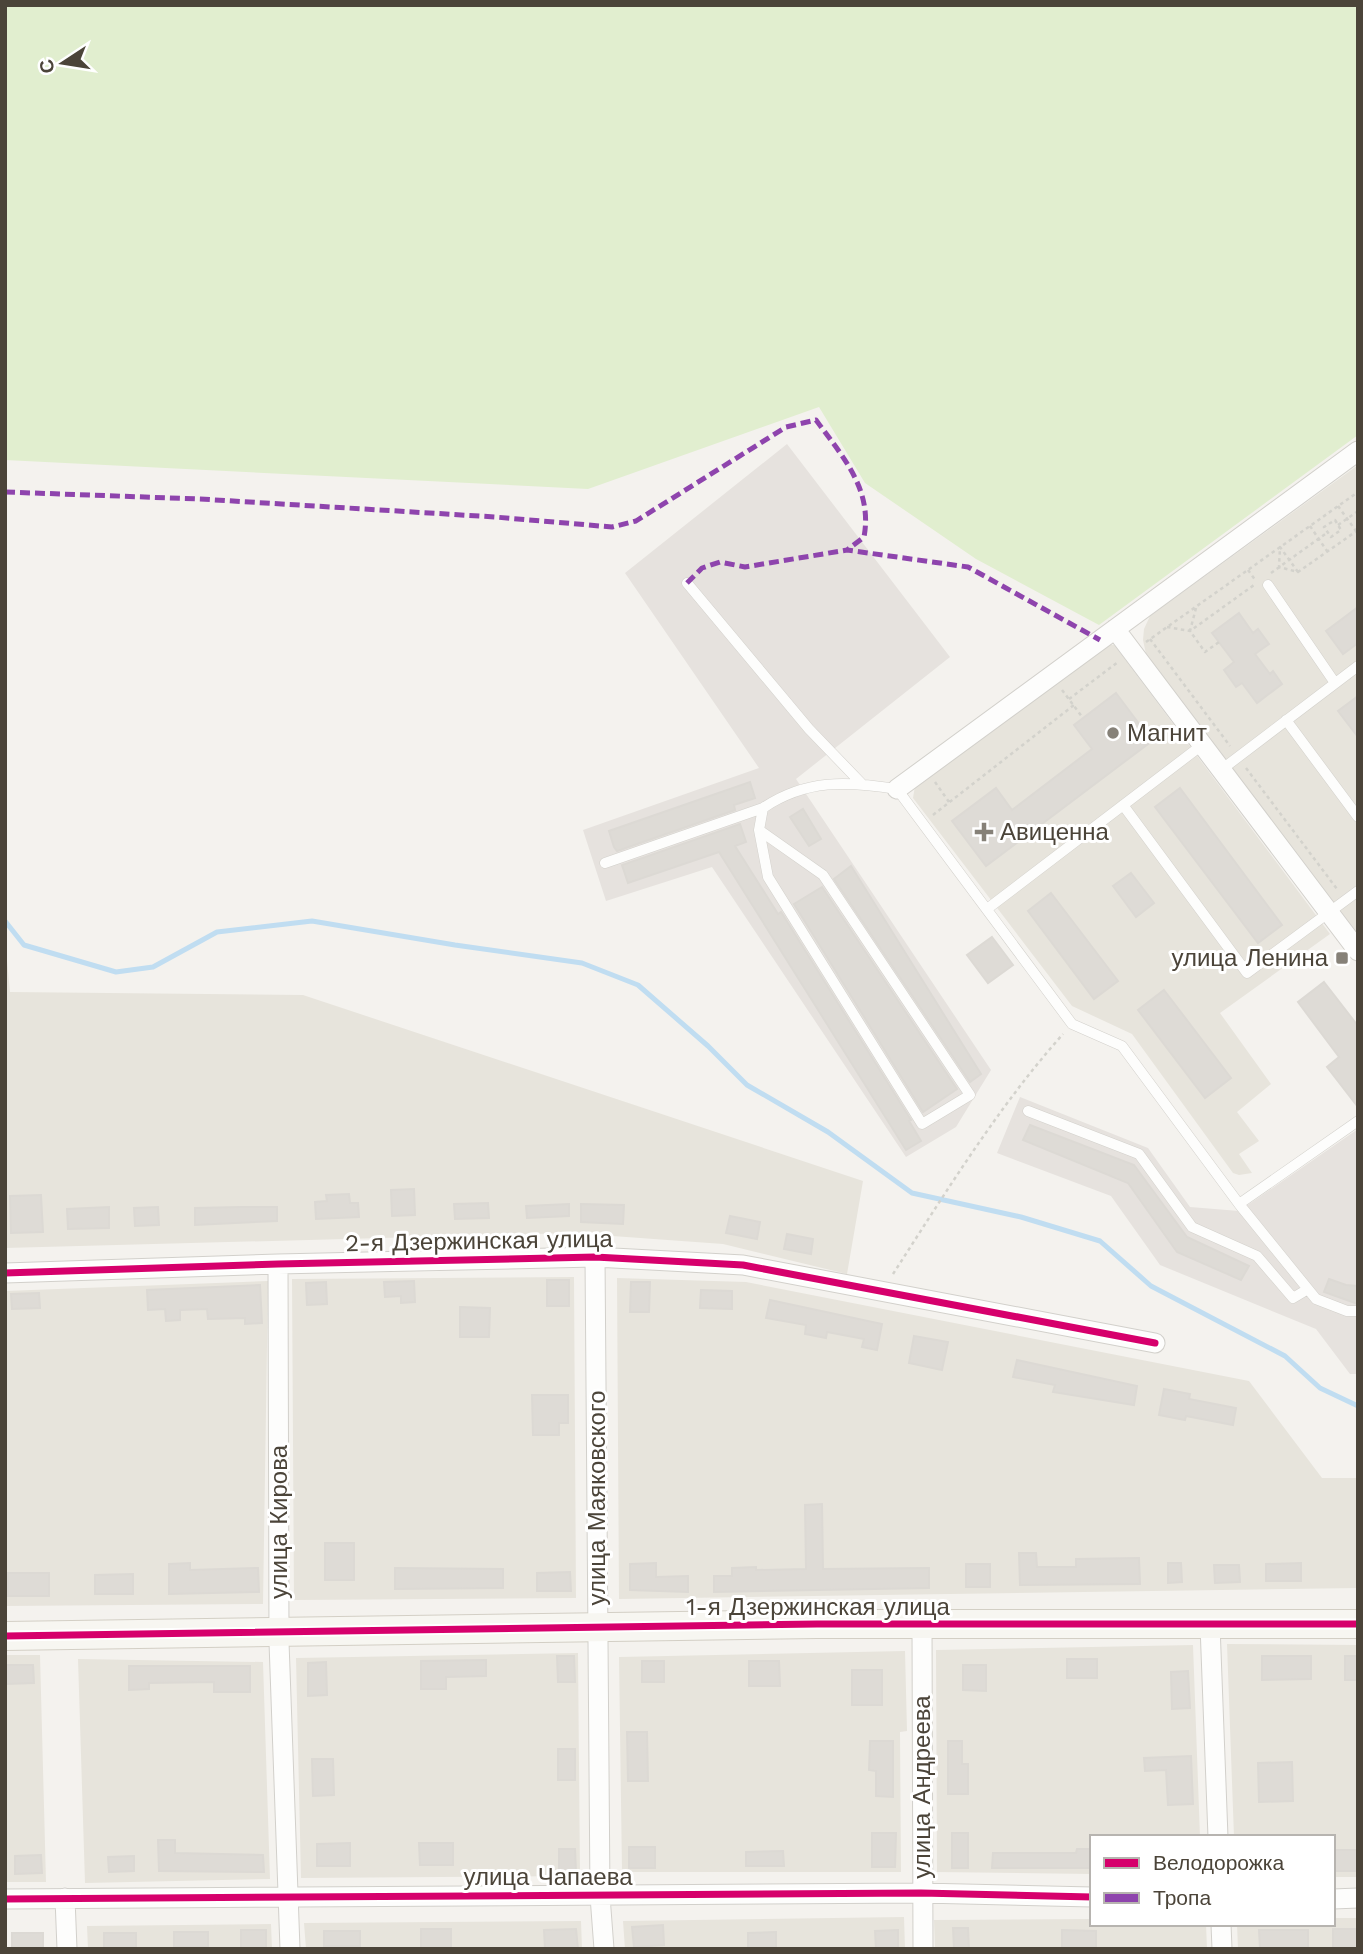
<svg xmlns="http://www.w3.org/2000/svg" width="1363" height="1954" font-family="'Work Sans',sans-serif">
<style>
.residential{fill:#e7e4dc}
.industrial{fill:#e6e2de}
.green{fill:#e1eecf}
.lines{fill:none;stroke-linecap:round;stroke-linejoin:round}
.stream{stroke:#c0ddf1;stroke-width:5}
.building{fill:#dedbd6;stroke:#dcd9d4;stroke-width:2}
.lane-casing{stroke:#d2d0cb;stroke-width:11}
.street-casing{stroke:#d2d0cb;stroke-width:21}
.secondary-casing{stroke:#d3cfc5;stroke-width:30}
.path{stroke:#d3d2cc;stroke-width:2.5;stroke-dasharray:3.5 3.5;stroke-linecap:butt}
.lane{stroke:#fdfdfc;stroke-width:10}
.street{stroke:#fdfdfc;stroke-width:19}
.secondary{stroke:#f7f6f1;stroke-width:28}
.quiet{stroke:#8e44ad;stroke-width:5;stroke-dasharray:10 5;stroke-linecap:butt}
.cycleway-casing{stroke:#fff;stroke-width:11}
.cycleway{stroke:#d6006c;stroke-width:7}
.poi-dot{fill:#868178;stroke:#fff;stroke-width:2.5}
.labels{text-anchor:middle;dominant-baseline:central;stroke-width:6;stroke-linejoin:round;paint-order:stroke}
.poi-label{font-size:24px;fill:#4b4439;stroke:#fff;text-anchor:start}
.street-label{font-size:24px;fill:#4b4439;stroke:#fff}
</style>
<rect width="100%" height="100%" fill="#f4f2ee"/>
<path class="residential" d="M1358,465v470l-212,-281 -3,-14 1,-11 6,-13z
M1106,645h8l4,5 212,284 -110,79 51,71 -34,28 22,29 -20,13 13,19 -13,2 -6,-2 -101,-139 -60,-28 -159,-208 2,-12z
M5,940l5,52 293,3 560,186 -16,93 -124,-30 -152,-11 -566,15z
M574,1277l2,321 -282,2 -2,-321z
M617,1278l129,4 503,99 73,97h36v110l-739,11z
M268,1281l-5,323 -258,2v-315z
M1227,1644l131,1v232h-25v-40h-99z
M1193,1645l7,192h-108v37l-155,-2 -1,-222z
M905,1651l2,80 -7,1 1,140h-279l-3,-215z
M578,1653l2,223 -279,2 -5,-220z
M5,1655h35l6,227h-41z
M78,1659l185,3 7,217 -185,4z
M904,1917l1,32h-280l-2,-28z
M1333,1918h25v31h-120l-1,-25h96z
M1092,1919v5h114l1,25h-272l-1,-29z
M581,1921l1,28h-276l-2,-26z
M271,1924l1,25h-184l-1,-23z"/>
<path class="industrial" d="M787,444l163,213 -154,122 195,291 -35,57 -50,30 -194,-290 -106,34 -23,-71 176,-62 -134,-195z
M1020,1097l128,51 42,59 49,4 119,-82v245h-8l-34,-45 -156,-64 -49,-69 -114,-43z"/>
<path class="green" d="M5,5h1353v430l-259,190 -123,-66 -111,-76 -46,-76 -231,82 -583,-29z"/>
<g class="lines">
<path class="stream" d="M5,921l19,24 92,27 37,-5 64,-35 95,-11 143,24 127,18 56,22 70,61 39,39 81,47 84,61 109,24 79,24 51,45 134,70 35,32 38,18"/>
</g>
<path class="building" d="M1358,607v36l-15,11 -17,-23z
M1239,613l14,20 5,-4 11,15 -14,10 15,20 3,-3 9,13 -25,19 -15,-20 -6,4 -12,-17 10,-8 -22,-29z
M1116,693l36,48 -166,125 -34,-45 44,-33 16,22 80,-61 -18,-24z
M1358,696v41l-20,-26z
M750,782l5,16 -21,7 1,5 -118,41 -3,-4 -5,-16z
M1180,788l102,137 -24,18 -103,-136z
M803,809l18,30 -12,7 -19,-29z
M740,824l6,18 -11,4 43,68 3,-2 130,208 -2,1 12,20 -15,9 -187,-298 -91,31 -6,-18z
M851,866l130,208 -11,8 -136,-203z
M1131,873l23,30 -18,14 -23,-31z
M822,887l135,202 -34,23 -129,-208z
M1051,893l67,88 -24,18 -66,-88z
M992,937l21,28 -25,18 -21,-28z
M1324,982l34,44v81l-31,-40 12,-10 -41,-55z
M1164,990l67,88 -26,20 -67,-88z
M1030,1125l104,40 53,72 62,29 -8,14 -64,-28 -49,-69 -105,-43z
M414,1189l1,26 -23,1 -1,-26z
M349,1194l1,9h8l1,14 -43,2 -1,-17 12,-1 -1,-6z
M41,1195l2,37 -32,1 -1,-37z
M488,1203l1,15 -34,1 -1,-15z
M569,1204v12l-42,2 -1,-12z
M581,1204l43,1 -1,19 -42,-2z
M109,1207v21l-41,1 -1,-20z
M158,1207l1,18 -24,1 -1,-18z
M241,1207h36v14l-82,4v-17z
M730,1216l30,6 -3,17 -31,-6z
M787,1234l26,5 -2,15 -27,-5z
M1329,1279l17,6 12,1v18l-34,-12z
M547,1280h22v26h-22z
M414,1281l1,21 -14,1v-7l-16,1 -1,-15z
M326,1282l1,22 -20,1 -1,-22z
M631,1282h19l-1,30h-19z
M260,1285l2,38 -17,1v-6l-37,1 -1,-10 -27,1v10l-14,1 -1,-12 -17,1 -1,-20z
M701,1290l31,1v18l-32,-1z
M39,1293l1,15 -28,1 -1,-15z
M770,1300l112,24 -5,26 -15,-3 2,-8 -37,-7 -1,6 -21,-4 1,-9 -40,-7z
M460,1307l30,1 -1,29h-29z
M914,1336l34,6 -6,28 -33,-7z
M1017,1360l120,26 -3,19 -81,-13 2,-7 -42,-8z
M1164,1389l26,5 -1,5 47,9 -3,17 -47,-9 -1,4 -26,-5z
M532,1395h36v28h-9v12h-26z
M822,1504l1,65 106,-1v20l-215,4v-16h18v-8l24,-1v3l50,-1 -1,-64z
M325,1543h29v37h-29z
M1019,1553h17l1,14h39v-8l63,-1 1,26 -120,1z
M190,1563v7l68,-2 1,24 -90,2v-30z
M656,1563v14l32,-1v16l-58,-2v-26z
M1168,1563h13l1,19 -14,1z
M1301,1563v18h-35v-17z
M966,1564h24v23h-24z
M1214,1565h25l1,17 -25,1z
M395,1568l108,1v19l-108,1z
M570,1572l1,19h-34v-18z
M8,1573h41v23h-41z
M133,1574v20h-38v-19z
M557,1656h17l1,26h-17z
M1262,1656h49v23l-49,1z
M1345,1656h13v24h-13z
M1067,1659h30v19h-30z
M486,1660v16l-40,1v12h-25v-28z
M642,1661h22v21h-22z
M749,1661h30l1,25h-31z
M326,1662l1,33 -19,1v-33z
M5,1665h28l1,18 -28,1z
M963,1665h23v26l-23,-1z
M129,1666h121v26h-36v-10l-65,1v6l-20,1z
M852,1670h30v35h-30z
M1188,1671l2,37 -18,1 -1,-37z
M627,1732h20l1,49h-20z
M870,1741h23v56l-17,-1v-25l-7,-1z
M948,1741h14v23h6v30h-20z
M558,1749h17v31h-17z
M1191,1756l2,48 -25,1 -2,-35 -21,1 -1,-13z
M312,1759h21l1,36 -21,1z
M1292,1762l1,39 -34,1 -1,-39z
M872,1833h24l-1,34h-23z
M952,1833h16v35h-16z
M158,1840h17v13l88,2 1,17 -105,-1z
M350,1843v23h-33v-22z
M419,1843h34v22h-33z
M629,1847h26v21h-26z
M559,1849h16l1,23h-17z
M1077,1849h15v19h-100l1,-15h83z
M1333,1850h25v21h-25z
M783,1851l1,15h-38v-14z
M41,1855l1,18 -27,1v-18z
M134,1856v15l-25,1 -1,-15z
M663,1925l1,20 -30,2 -2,-20z
M953,1928h15l1,21h-15z
M421,1929h30v20h-30z
M576,1929l2,20h-33l-1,-19z
M1333,1929h25v20h-25z
M241,1930h25v19h-25z
M898,1930v19h-22l-1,-18z
M1062,1930l34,1v18l-34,-1z
M1259,1930h49v19h-48z
M324,1931h36v15h-36z
M174,1932h34v15h-34z
M776,1932v17h-28v-16z
M12,1933h31v16h-31z
M104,1933h32v16h-32z"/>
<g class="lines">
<g class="lane-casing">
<path id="lane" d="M687,583l122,146 52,54
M1268,585l67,98
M1286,720l72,97
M1221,770l137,-104
M1123,805l124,168 111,-82
M759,830l64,45 147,220 -48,29 -154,-247 -9,-47 4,-22c43,-29 84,-27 134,-19l175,235 50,22 117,158 119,-83
M605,863l158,-55
M987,909l215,-164
M1028,1111l111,43 53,73 65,29 36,42 15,-9
M1239,1204l77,95 31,12h11"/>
</g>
<g class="street-casing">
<path id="street" d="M1115,629l243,322
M897,789l461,-338
M595,1257l5,639 4,53
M278,1264l1,378 11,307
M5,1273l273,-9 317,-7 148,8 412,78
M922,1625l1,324
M1210,1625l8,212
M65,1898l2,51
M5,1899l916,-6 171,4
M1333,1899l25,-1
M1221,1924l1,25"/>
</g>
<g class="secondary-casing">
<path id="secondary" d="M5,1636l812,-12h541"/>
</g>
<path class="path" d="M1338,506l18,25
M1335,520l6,10 -10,7 -7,-10z
M1338,525l20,-14
M1310,526l17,25
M1248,570l8,11
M1298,572l-18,-25 -1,20 19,5 60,-42
M1271,573l57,-41
M1196,608l-6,23 15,21 14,-10
M1167,627l23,4 64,-46
M1150,639l80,107
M1146,642l212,-150
M1062,690l21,28
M1069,699l49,-37
M1246,768l91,121
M935,782l14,20
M933,815l141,-110
M893,1274c53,-82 105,-167 170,-240"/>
<use href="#lane" class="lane"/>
<use href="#street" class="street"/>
<use href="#secondary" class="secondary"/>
<path class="quiet" d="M5,492l195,7 295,18 117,10 24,-6 150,-94 30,-7c26,36 57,69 48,117l-17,13
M687,583l15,-15 18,-6 25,5 102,-17 121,17 132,73"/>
<g class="cycleway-casing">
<path id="cycleway" d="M5,1273l273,-9 317,-7 148,8 412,78
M5,1636l812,-12h541
M5,1899l916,-6 171,4"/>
</g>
<use href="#cycleway" class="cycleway"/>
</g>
<g class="poi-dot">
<circle cx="1113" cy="733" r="7"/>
<path d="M980.5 821.5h7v7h7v7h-7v7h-7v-7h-7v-7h7z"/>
<rect x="1335" y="951" width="14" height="14" rx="3.5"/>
</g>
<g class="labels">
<g class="poi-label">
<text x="1127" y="733">Магнит</text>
<text x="1000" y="832">Авиценна</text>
<text x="1328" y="958" text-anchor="end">улица Ленина</text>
</g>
<g class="street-label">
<text transform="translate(479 1241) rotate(-1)">2-я Дзержинская улица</text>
<text transform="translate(597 1498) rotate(-90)">улица Маяковского</text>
<text transform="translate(279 1522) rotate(-90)">улица Кирова</text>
<text x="818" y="1607">1-я Дзержинская улица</text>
<text transform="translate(922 1787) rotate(-90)">улица Андреева</text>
<text x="548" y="1877">улица Чапаева</text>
</g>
</g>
<rect width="1363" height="1954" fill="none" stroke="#4b4439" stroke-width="14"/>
<rect x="1090" y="1835" width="245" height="91" fill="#ffffff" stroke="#b7b4b0" stroke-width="2"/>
<rect x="1104" y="1858" width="35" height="10" fill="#d6006c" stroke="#b7b4b0" stroke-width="2"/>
<text x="1153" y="1870" font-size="21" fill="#4b4439">Велодорожка</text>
<rect x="1104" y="1893" width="35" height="10" fill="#8e44ad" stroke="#b7b4b0" stroke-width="2"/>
<text x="1153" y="1905" font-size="21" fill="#4b4439">Тропа</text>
<g transform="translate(63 63) rotate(258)" stroke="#ffffff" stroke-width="5" paint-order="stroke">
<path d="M0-5L12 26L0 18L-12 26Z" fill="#4b4439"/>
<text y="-10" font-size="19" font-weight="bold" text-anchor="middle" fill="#4b4439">С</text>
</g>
</svg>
